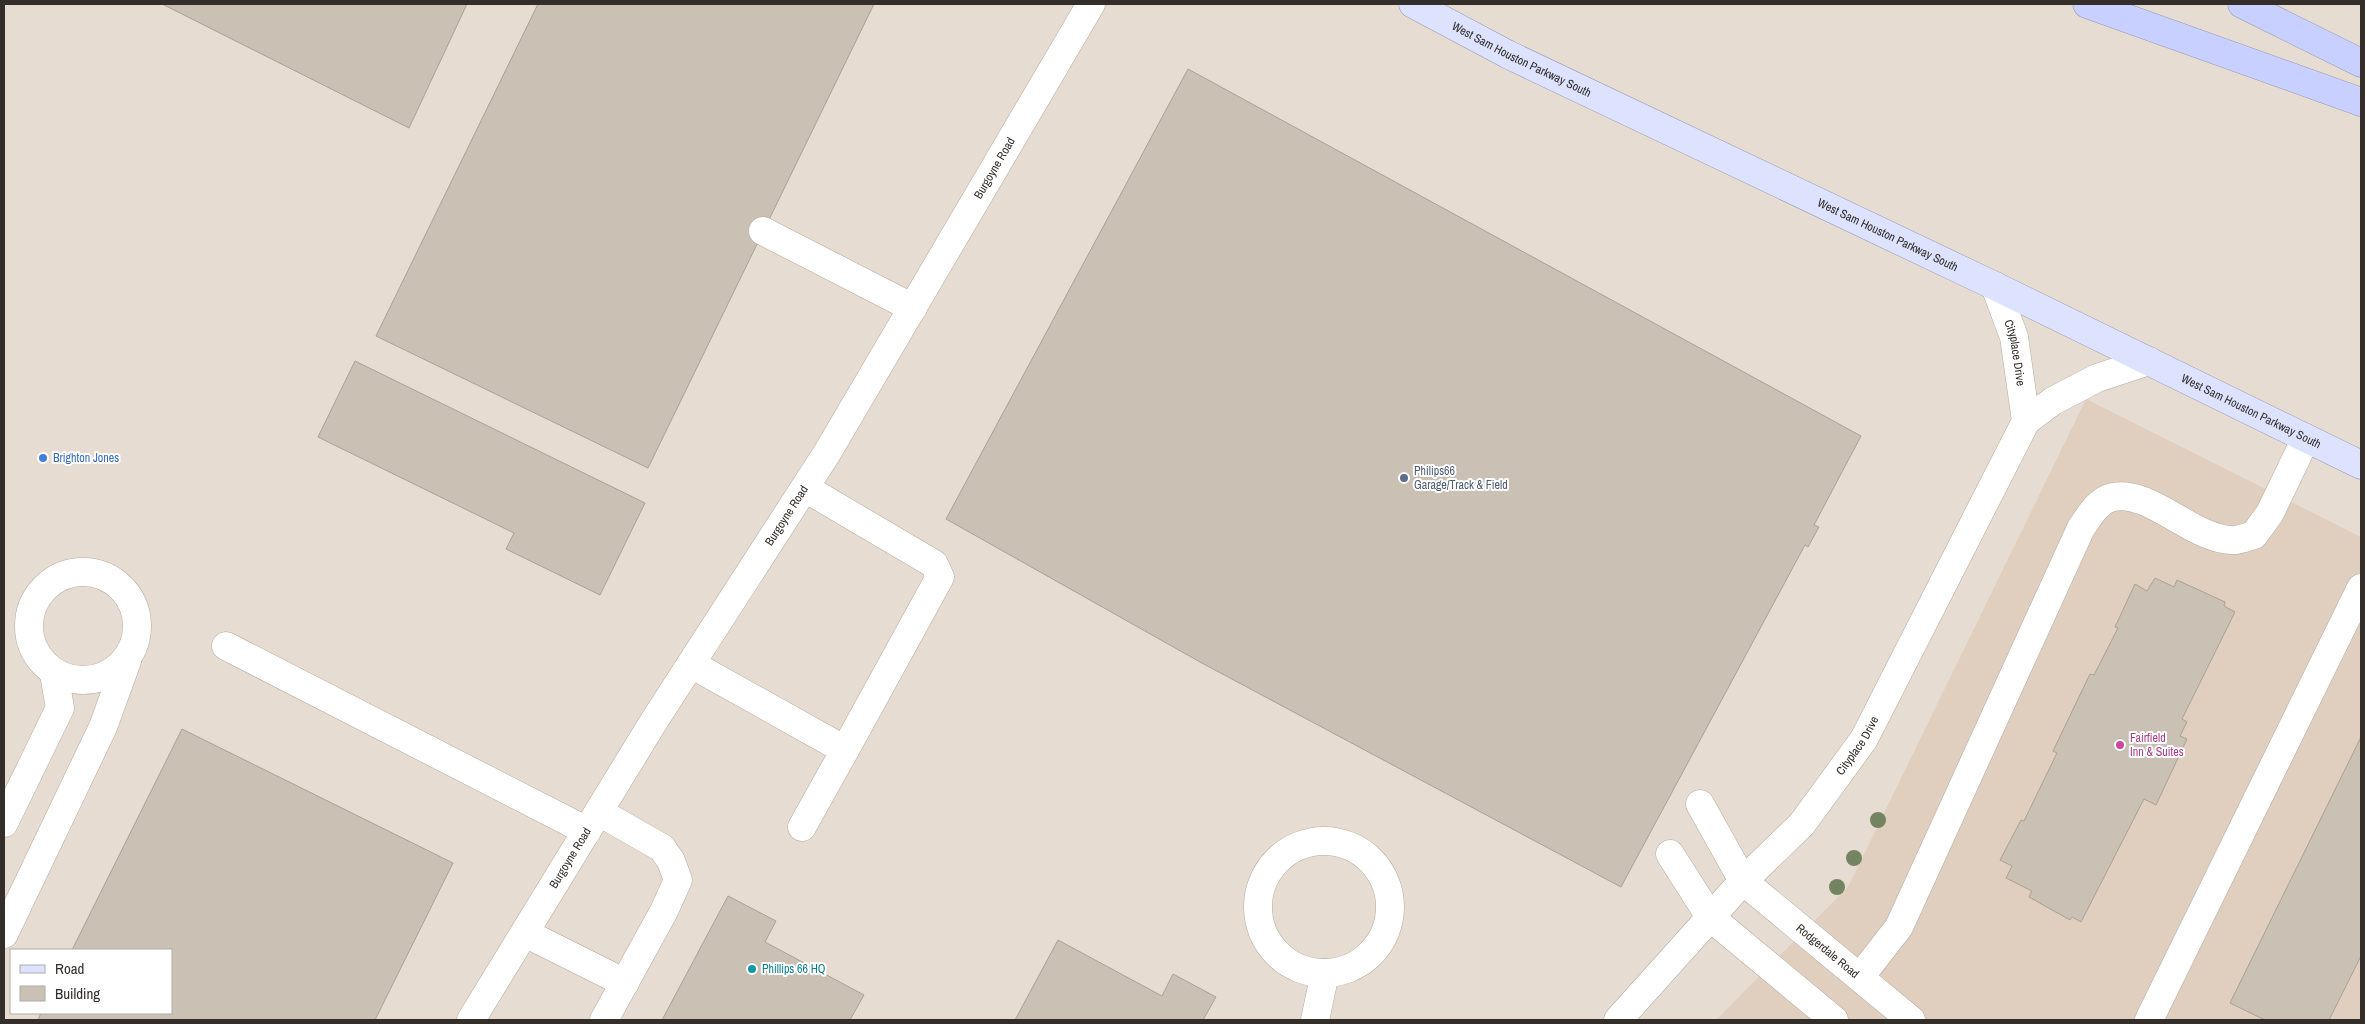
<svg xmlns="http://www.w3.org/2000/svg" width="2365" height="1024" font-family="'Archivo Narrow',sans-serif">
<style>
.built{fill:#e0cfbe}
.building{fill:#cac0b4;stroke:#aaa095}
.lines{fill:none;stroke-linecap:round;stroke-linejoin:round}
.minor-casing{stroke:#b4aa9f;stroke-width:29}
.major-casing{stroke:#9397b4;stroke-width:29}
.highway-casing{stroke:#9397b4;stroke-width:29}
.minor{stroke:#fff;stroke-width:28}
.major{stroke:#dde3fe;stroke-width:28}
.highway{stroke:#c7d0fe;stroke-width:28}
.tree{fill:#748460}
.shop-dot{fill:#3f7fe0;stroke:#fff;stroke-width:2}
.service-dot{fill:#5c6f8a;stroke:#fff;stroke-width:2}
.hotel-dot{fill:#d1479c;stroke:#fff;stroke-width:2}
.culture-dot{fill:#0f9aa8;stroke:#fff;stroke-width:2}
.labels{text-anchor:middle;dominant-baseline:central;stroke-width:4;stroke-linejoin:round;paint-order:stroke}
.street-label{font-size:12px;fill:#332e2a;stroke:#fff}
.shop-label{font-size:12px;fill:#366cbe;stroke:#fff;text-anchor:start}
.service-label{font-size:12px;fill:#4e5e75;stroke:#fff;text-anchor:start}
.hotel-label{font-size:12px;fill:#b23c85;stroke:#fff;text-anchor:start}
.culture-label{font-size:12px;fill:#0d838f;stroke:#fff;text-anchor:start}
</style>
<rect width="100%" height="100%" fill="#e7dcd1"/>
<path class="built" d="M2086,399l275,138v483h-645l132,-133z"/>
<path class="building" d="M162,4h305l-58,124z
M538,4h336l-226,464 -272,-132z
M1188,69l673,367 -47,89 5,2 -11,20 -3,-2 -184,342 -421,-225 -254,-143z
M355,361l290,142 -45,92 -94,-46 8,-16 -196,-96z
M2155,578l19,9 3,-7 48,22 -1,4 11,6 -53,107 5,3 -7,14 7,3 -31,66 -12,-6 -63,123 -9,-5 -2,3 -41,-23 3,-6 -26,-13 6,-12 -12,-6 21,-40 3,1 33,-68 -4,-2 37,-77 4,1 24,-47 -3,-1 20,-43 12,7z
M182,729l271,134 -78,157h-337l3,-7h130v-63h-99z
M2361,737v219l-32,64h-64l-35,-17z
M728,896l48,25 -11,21 99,53 -14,25h-188z
M1058,940l104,56 11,-22 43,23 -13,23h-188z"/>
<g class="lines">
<g class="minor-casing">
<g id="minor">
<path d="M763,231l150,77"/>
<path id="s1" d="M1995,286l19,51 12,84"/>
<circle cx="83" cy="626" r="54"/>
<path d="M226,646l361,185"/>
<path d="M691,664l154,86 95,-173 -6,-13 -129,-76"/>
<path id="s2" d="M1700,804l43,77 168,139"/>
<path d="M599,812l63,36 9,13 7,19 -14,31 -60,109"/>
<path d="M4,823l56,-115 -6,-34"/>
<path d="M802,827l43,-77"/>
<circle cx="1324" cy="907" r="66"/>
<path d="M1670,854l40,63 124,103"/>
<path d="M525,933l100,50"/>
<path d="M4,934l99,-207 24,-66"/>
<path d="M1860,977l39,-50 182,-399c8,-11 17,-28 32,-31 36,-8 80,42 118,43 7,1 16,-3 23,-5l16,-22 36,-75"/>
<path id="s3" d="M471,1020l183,-299 173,-268 264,-449"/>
<path d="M1315,1020l10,-47"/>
<path id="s4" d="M1618,1020l125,-139 59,-57 62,-85 162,-318 27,-20 44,-23 52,-17"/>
<path d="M2149,1020l212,-432"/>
</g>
</g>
<g class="major-casing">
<g id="major">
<path id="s5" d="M1413,4l96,51 486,231 366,179"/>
</g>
</g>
<g class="highway-casing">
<path id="highway" d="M2087,4l274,98
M2242,4l119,59"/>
</g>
<use href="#minor" class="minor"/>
<use href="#major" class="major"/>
<use href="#highway" class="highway"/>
</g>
<g class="tree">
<circle cx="1878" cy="820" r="8"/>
<circle cx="1854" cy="858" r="8"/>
<circle cx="1837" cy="887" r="8"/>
</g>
<circle class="shop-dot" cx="43" cy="458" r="5"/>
<circle class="service-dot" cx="1404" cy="478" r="5"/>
<circle class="hotel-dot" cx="2120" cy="745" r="5"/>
<circle class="culture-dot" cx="752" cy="969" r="5"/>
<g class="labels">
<g class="street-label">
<text stroke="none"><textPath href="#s5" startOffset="122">West Sam Houston Parkway South</textPath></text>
<text stroke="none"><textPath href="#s3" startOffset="1000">Burgoyne Road</textPath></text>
<text stroke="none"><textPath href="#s5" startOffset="528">West Sam Houston Parkway South</textPath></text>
<text stroke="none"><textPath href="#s1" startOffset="70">Cityplace Drive</textPath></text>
<text stroke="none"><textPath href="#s5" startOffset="932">West Sam Houston Parkway South</textPath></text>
<text stroke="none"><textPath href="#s3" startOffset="595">Burgoyne Road</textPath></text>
<text stroke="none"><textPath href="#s4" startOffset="365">Cityplace Drive</textPath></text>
<text stroke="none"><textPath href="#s3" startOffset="190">Burgoyne Road</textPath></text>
<text stroke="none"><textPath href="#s2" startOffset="198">Rodgerdale Road</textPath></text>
</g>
<g class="shop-label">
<text x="53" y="458">Brighton Jones</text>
</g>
<g class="service-label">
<text x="1414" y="471">Philips66<tspan x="1414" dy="14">Garage/Track &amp; Field</tspan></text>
</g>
<g class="hotel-label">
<text x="2130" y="738">Fairfield<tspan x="2130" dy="14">Inn &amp; Suites</tspan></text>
</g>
<g class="culture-label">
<text x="762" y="969">Phillips 66 HQ</text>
</g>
</g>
<rect width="2365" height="1024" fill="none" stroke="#332e2a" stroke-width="10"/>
<rect x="10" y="949" width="162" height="65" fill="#ffffff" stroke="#adabaa"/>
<rect x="20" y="965" width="25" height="8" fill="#dde3fe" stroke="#adabaa"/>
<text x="55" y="974" font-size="15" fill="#332e2a">Road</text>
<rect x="20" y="986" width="25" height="15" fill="#cac0b4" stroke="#adabaa"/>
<text x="55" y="999" font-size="15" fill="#332e2a">Building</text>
</svg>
